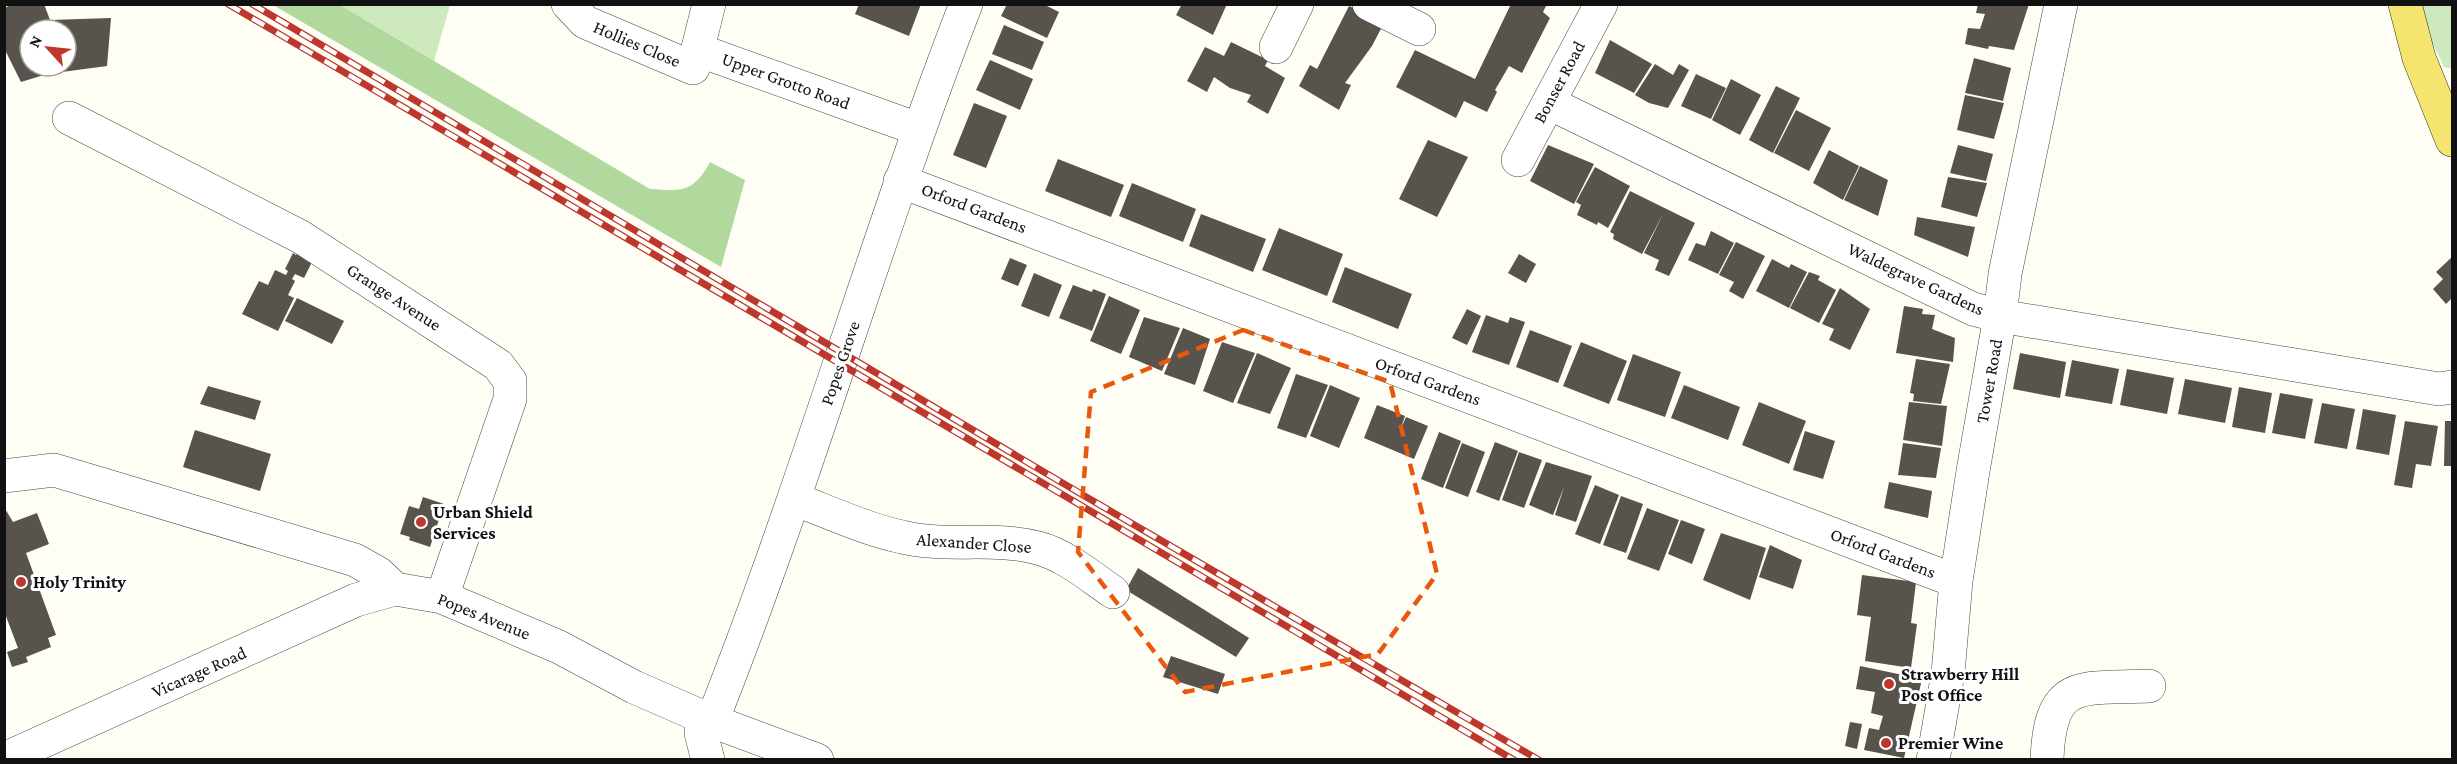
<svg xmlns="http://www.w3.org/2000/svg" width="2457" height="764" font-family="'Crimson Pro',serif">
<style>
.green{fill:#cfe9be}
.forest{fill:#b1d99e}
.building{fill:#59534d;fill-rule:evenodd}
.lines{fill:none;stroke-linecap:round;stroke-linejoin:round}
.minor-casing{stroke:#444;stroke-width:34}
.major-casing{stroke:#222;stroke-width:34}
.minor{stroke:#fff;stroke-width:33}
.major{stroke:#f4e470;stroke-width:33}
.rail-casing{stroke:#be372c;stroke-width:7}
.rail{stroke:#fff;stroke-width:4.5;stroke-dasharray:14;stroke-linecap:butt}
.marked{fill:none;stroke:#e8590c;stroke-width:4.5;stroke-dasharray:12 8;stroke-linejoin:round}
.poi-dot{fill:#be372c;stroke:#fff;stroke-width:2}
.labels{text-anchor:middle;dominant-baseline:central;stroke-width:6;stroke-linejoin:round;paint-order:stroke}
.street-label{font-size:18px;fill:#111;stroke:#fff}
.poi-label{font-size:18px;font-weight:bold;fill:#111;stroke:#fff;text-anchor:start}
</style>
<rect width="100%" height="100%" fill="#fffef5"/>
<path class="green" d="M340,5h110l-16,56z
M2418,5h34v64l-8,-2 -22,-46z"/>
<path class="forest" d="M273,5h67l310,184c32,2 43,4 60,-27l35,18 -24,87z"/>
<path class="building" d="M12,4h32l6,16 61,-2 -4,48 -60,8 -26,8 -16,-32v-42zM30,30h36v36h-36z
M859,4l26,1 36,-1 -12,32 -54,-22z
M1007,4h36l16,8 -12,26 -46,-22z
M1182,4h45l-14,31 -37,-20z
M1511,4h36l-4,8 7,6 -28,55 -13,-7 -14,24 2,2 -10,20 -23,-11 -8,17 -60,-31 19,-37 60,29z
M1978,4h51l-15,46 -25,-4 -1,3 -23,-5 3,-16 12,1 5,-15 -9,-1z
M1349,6l36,15 -13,25 -27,37 6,2 -12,25 -40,-24 11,-21 7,4z
M1004,25l40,17 -12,28 -40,-16z
M1610,40l42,24 -18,29 -39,-20z
M1231,42l37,18 -3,6 20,12 -17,36 -21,-12 4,-7 -21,-7 -16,-11 -7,15 -20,-11 18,-34 19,9z
M1974,58l37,10 -8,33 -38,-8z
M990,60l43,19 -13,31 -44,-20z
M1655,64l18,11 6,-11 10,6 -21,38 -19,-5 -14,-8z
M1696,74l30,14 -15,31 -30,-13z
M1731,79l30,16 -21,40 -28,-15z
M1776,86l24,12 -27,55 -24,-13z
M1965,95l39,8 -10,36 -37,-9z
M974,103l33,13 -21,52 -33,-13z
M1796,110l35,18 -22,43 -35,-18z
M1428,140l40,17 -31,60 -38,-18z
M1548,145l46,19 -20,40 -44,-23z
M1958,145l35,9 -7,27 -36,-8z
M1829,150l30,16 -16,34 -30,-17z
M1058,159l66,26 -13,32 -66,-26z
M1860,166l28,14 -10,36 -34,-16z
M1595,167l35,19 -22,42 -10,-6 -1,3 -20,-10 4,-10 -5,-3z
M1948,177l39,6 -10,34 -36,-10z
M1132,183l64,26 -13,33 -64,-26z
M1630,191l65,32 -26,53 -14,-6 4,-10 -15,-7 19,-39 -21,40 -29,-15 1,-5 -4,-2z
M1201,214l65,25 -13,33 -64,-26z
M1917,217l58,10 -7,30 -54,-22z
M1279,228l64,26 -16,42 -65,-26z
M1711,231l23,12 -16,31 -30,-14 8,-17 9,3z
M1736,242l29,14 -22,43 -14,-8 5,-9 -15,-7z
M301,246l14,10 -11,22 -9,-4 -3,5 3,2 -7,14 6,3 -16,33 -36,-17 17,-33 9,4 7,-15 11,5 2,-4 -3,-2 8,-16 3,2z
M1519,254l17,10 -10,19 -18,-10z
M2452,257v41l-6,6 -13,-15 10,-10 -7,-7z
M1010,258l17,7 -9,21 -17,-7z
M1772,259l17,9 2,-4 16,8 -18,36 -33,-17z
M1345,267l67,27 -14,35 -66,-27z
M1809,272l11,4 -2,4 18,10 -17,33 -29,-15z
M1034,273l28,12 -13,32 -28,-11z
M1073,285l19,7 1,-3 13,5 -14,37 -33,-13z
M1840,288l30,21 -20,41 -21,-10 5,-11 -12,-5z
M1109,296l31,14 -19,44 -31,-13z
M297,298l47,23 -12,23 -47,-23z
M1904,306l19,3 -1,5 13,1 -3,14 23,9 -2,24 -57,-9z
M1467,309l14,7 -14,29 -15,-7z
M1486,315l22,8 2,-6 15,5 -16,43 -37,-13z
M1144,317l36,11 -18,43 -33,-14z
M1183,328l27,11 -15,46 -31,-11z
M1530,330l42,16 -14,37 -42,-16z
M1222,342l33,11 -22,50 -30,-12z
M1581,342l46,19 -18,43 -46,-18z
M1257,353l34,15 -21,46 -33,-11z
M2020,353l46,9 -6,36 -47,-9z
M1633,354l48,18 -16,45 -48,-17z
M1916,359l34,5 -9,40 -28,-3 1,-7 -4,-1z
M2072,360l47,9 -7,35 -47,-8z
M2127,369l47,9 -7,36 -47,-9z
M1296,374l32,11 -22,53 -29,-10z
M2185,379l47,9 -7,35 -47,-9z
M1330,385l30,13 -21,50 -29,-12z
M1684,385l56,22 -12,33 -57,-22z
M208,386l53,15 -6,19 -55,-16z
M2239,387l33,6 -7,40 -33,-6z
M2280,393l33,6 -8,40 -33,-6z
M1759,402l47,19 -17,43 -47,-19z
M1909,402l38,4 -5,40 -39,-6z
M2322,403l33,6 -8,40 -33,-6z
M1377,405l28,11 -5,15 6,-14 22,9 -14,33 -50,-21z
M2363,409l33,6 -7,40 -33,-6z
M2405,421l33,5 -7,40 -15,-2 -4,24 -18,-3z
M2445,421h7v45h-8z
M195,430l76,24 -11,37 -77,-24z
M1805,431l30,10 -12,38 -30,-9z
M1439,432l22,9 -18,47 -22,-9z
M1495,442l23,9 -19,50 -23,-9z
M1462,443l23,9 -17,45 -23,-9z
M1903,443l38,5 -5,30 -38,-3z
M1519,452l23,8 -18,48 -22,-8z
M1546,462l46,14 -16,46 -21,-7 9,-28 -11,28 -24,-10z
M1889,482l43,9 -4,27 -44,-10z
M1595,485l24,10 -19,49 -25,-10z
M1621,496l22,8 -17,49 -23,-8z
M423,497l21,7 -14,43 -21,-7 1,-3 -10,-3 9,-28 10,3z
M4,507l9,15 24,-9 12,31 -23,9 30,82 -8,3 3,9 -25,10 2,5 -16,5 -5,-15 11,-4 -14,-37z
M1647,508l32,12 -20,51 -32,-12z
M1681,520l24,9 -13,35 -24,-10z
M1721,533l45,15 -16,52 -47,-20z
M1770,545l32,15 -9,29 -34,-12z
M1138,568l111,70 -13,19 -110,-67z
M1862,575l54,7 -5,41 6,1 -6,44 -46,-7 6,-44 -14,-2z
M1171,656l54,18 -7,20 -55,-17z
M1860,666l62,13 -18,79 -40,-8 5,-22 10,2 4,-14 -12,-3 4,-21 -19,-3z
M1850,722l12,2 -5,25 -12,-3z"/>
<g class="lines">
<g class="minor-casing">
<path id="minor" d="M568,4l17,18 108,46 16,-64
M1369,4l50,25
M1276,47l21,-43
M698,50l220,79
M1549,103l424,206 27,7 439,73 13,-2
M69,118l232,119 197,128 12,16v18l-68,198
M1518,160l83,-156
M900,181l1056,400
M4,476l50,-6 301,90 23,13 17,16 47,8 117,50 75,40 78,34 105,39
M794,499c35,13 71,30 108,38 44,11 92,-1 136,11 27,7 53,29 75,44
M703,717l-2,16 7,27
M712,721c94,-236 162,-480 254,-717
M4,759l352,-159 39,-11
M1933,760l15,-87 8,-92 17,-110 27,-155 5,-42 56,-270
M2047,760c3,-83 34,-71 102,-74"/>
</g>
<g class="major-casing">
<path id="major" d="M2405,4l14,54 33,82"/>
</g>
<use href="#minor" class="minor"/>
<use href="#major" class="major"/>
<g class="rail-casing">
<path id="rail" d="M228,4l1286,756
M252,4l836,494 451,262"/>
</g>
<use href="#rail" class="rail"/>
</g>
<path class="marked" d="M1243,330l147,52 47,192 -59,80 -193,38 -107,-140 13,-160z"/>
<g class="poi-dot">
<circle cx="421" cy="522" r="6"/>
<circle cx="21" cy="582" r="6"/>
<circle cx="1889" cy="684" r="6"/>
<circle cx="1886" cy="743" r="6"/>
</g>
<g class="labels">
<g class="street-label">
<text transform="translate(637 44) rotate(23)">Hollies Close</text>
<text transform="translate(786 81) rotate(20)">Upper Grotto Road</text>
<text transform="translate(1559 82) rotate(-62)">Bonser Road</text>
<text transform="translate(974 208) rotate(21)">Orford Gardens</text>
<text transform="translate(1916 279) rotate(25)">Waldegrave Gardens</text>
<text transform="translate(394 297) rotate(33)">Grange Avenue</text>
<text transform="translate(840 363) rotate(-71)">Popes Grove</text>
<text transform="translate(1428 381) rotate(20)">Orford Gardens</text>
<text transform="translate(1989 381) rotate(-80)">Tower Road</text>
<text transform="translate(974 543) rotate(4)">Alexander Close</text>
<text transform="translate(1883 553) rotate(21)">Orford Gardens</text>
<text transform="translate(484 616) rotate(22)">Popes Avenue</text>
<text transform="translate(199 672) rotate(-24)">Vicarage Road</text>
</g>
<g class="poi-label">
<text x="433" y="512">Urban Shield<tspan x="433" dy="21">Services</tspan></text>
<text x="33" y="582">Holy Trinity</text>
<text x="1901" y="674">Strawberry Hill<tspan x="1901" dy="21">Post Office</tspan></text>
<text x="1898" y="743">Premier Wine</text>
</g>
</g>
<rect width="2457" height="764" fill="none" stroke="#111111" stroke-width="12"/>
<g transform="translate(48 48) rotate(297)"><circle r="28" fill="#ffffff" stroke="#a0a0a0" stroke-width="1.5"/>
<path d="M0-4.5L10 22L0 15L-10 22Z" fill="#be372c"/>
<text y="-9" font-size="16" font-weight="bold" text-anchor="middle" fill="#111111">N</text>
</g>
</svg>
